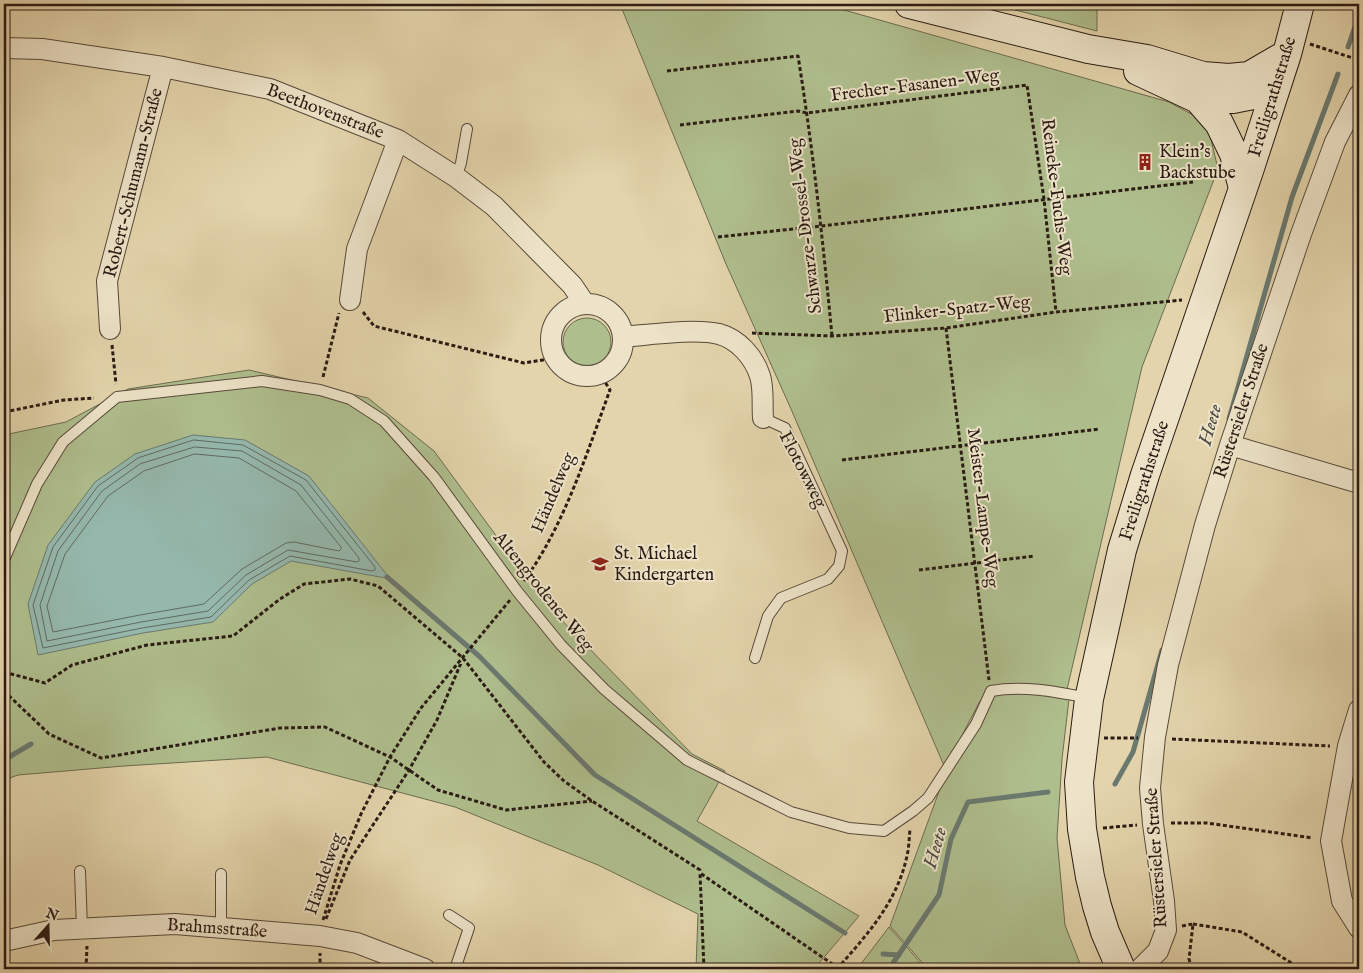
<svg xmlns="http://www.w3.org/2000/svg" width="1363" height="973" font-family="'IM FELL English',serif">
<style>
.green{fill:#afbe8d;stroke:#6c6c50}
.water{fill:#95b8ad;stroke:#6a7970}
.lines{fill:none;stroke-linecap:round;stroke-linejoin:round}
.shore{stroke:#606a60;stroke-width:1}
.stream{stroke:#6a7970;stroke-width:5}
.lane-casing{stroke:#58493a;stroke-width:12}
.street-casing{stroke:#58493a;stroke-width:22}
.secondary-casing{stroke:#2a1b14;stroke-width:30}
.path{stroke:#2a1b14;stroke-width:3;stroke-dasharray:4 2.5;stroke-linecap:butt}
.lane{stroke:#ede3c8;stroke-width:10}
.street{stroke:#ede3c8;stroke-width:20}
.secondary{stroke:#ede3c8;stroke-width:28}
.labels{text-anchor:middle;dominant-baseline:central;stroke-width:4;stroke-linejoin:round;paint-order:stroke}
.street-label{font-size:18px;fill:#2a1b14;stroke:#ede3c8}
.poi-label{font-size:18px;fill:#2a1b14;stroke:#ede3c8;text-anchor:start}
.water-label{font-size:19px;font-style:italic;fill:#4a4a42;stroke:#ede3c8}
</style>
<rect width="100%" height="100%" fill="#e3d4ab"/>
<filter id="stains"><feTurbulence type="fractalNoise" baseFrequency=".004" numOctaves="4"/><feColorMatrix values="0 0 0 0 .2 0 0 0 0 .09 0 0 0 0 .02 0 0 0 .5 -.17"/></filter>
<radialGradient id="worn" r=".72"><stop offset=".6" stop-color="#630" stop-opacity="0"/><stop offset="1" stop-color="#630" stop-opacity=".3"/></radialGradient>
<path class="green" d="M620,4h203l346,98 28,15 13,18 8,34 -76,198 -77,331 4,1 -7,60 -5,79 8,87 17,44h-154l-38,-43 56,-154 45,-71h-11l-35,67 -154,-359 -65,-145z
M992,4h105v27z
M563 342a24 24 0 1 1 48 0a24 24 0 1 1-48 0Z
M249,370l119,28 66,53 113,154 145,149 33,17 -28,50 162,95 -45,53h-118l2,-55 -100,-49 -143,-58 -188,-50 -143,9 -106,9 -14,5v-345l62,-13 62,-33z
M889,927l37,42h-69z"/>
<path class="water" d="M193,435l52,5 64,36 78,99 -1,3 -95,-17 -39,23 -39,38 -70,11 -105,22 -10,-51 20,-59 47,-63 40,-28z"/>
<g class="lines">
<path class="shore" d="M194,440l49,5 63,35 69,87v3l-3,1 -82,-15 -41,24 -38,37 -69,11 -99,20 -10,-43 20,-58 45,-61 40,-28z
M195,447l47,4 59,34 58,73v3l-2,1 -69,-12 -42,25 -38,36 -67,11 -94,19 -7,-36 18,-54 44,-60 38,-27z
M195,454l44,4 57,33 45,56v2l-2,2 -45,-9 -8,1 -44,26 -38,35 -64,11 -87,17 -6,-26 18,-52 43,-58 36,-25z"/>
<path class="stream" d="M1348,47l11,-32
M1229,419l63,-222 46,-123
M387,577l92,79 116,119 250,158
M4,760l27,-16
M1115,784l18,-32 29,-102
M883,954l16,1
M889,969l50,-74 12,-56 17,-37 80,-10"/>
<g class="lane-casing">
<path id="lane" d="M456,177l5,-14 6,-34
M4,560l33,-76 26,-42 54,-45 145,-16 58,9 30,9 34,22 50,56 83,114 44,54 43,44 83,71 104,52 58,16 35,3 29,-20 15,-13 48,-74 15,-33c32,-6 66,1 97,7
M755,658l13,-42 13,-18 47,-19 11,-13 3,-15 -57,-123 -22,-10
M80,871l2,58
M449,915l20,13 -14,41
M221,928v-54"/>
</g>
<g class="street-casing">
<path id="street" d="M4,48l38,1 121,18 107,22 128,51 58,37 38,29 78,79 13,19
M350,300l7,-51 41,-109
M551 340a36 36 0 1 1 72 0a36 36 0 1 1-72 0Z
M110,329l-3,-48 56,-214
M623,337c25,-2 72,-9 96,-3 19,5 35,23 41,42 4,12 2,29 3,42
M1230,445l129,38
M1359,710l-11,36 -17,95 11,60 17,27
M4,941l50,-11 121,-6 145,12 37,7 68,26
M1140,969l18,-18 8,-21 -2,-29 -11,-77 -3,-36 5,-51 13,-72 37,-140 25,-80 71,-211 34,-92 24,-47"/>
</g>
<g class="secondary-casing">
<path id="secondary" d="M909,4l179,45 59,10 56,17 26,2 20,-2 38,-22
M1138,71l60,28h35l20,-4 24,-10
M1198,99l21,24 15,31 9,34
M1121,969l-16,-37 -8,-26 -7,-29 -8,-48 -3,-47 10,-83 33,-149 23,-75 104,-304 38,-117 13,-50"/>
</g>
<path class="path" d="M1310,44l49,16
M667,71l131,-15c15,93 25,186 34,280
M680,125l118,-14 9,2 220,-28 17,114 12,113
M718,237l103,-11 372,-44
M363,312l11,14 150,37 31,-5
M946,328l43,352
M752,333l80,3 114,-8 110,-16 126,-12
M112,345l4,39
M323,377l16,-64
M4,412l60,-12 30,-2
M842,460l258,-31
M919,570l115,-14
M524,581c41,-57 62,-126 86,-191l-10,-16
M4,672l41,11 27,-18 75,-20 86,-9 47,-37 24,-15 46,-5 28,7 85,72 81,104 20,19 28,20 108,69v3
M4,691l45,43 52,24 179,-30 45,-1 65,30 48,33 68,20 86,-9
M1104,738h34
M1172,739l158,7
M1171,823h36l106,15
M1103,828l34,-3
M326,919l24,-59 59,-90 28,-50 24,-57
M323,920l17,-55 21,-51 29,-57 31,-49 89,-108
M1193,924l49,8 59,37
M1182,926l11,-2 -4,35 3,10
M86,969l1,-23
M320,969v-16
M704,969l-4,-96 138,95
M837,969c29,-33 59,-66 69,-109 3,-10 3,-21 4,-31"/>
<use href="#lane" class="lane"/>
<use href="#street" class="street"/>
<use href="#secondary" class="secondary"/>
</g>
<defs>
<g id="building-bare" transform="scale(1.35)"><path d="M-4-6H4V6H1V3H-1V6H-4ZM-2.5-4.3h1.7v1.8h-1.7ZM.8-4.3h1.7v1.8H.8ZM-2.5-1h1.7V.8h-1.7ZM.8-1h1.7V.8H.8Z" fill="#8f2418" stroke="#ede3c8" stroke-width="2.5" paint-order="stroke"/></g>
<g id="school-bare" transform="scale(1.35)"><path d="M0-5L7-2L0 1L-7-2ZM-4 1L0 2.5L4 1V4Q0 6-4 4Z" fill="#8f2418" stroke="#ede3c8" stroke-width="2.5" paint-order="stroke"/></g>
</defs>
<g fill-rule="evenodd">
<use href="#building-bare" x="1145" y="162"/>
<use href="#school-bare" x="600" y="564"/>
</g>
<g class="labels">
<g class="street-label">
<text transform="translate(915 86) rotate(-7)">Frecher-Fasanen-Weg</text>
<text transform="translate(1273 97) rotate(-73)">Freiligrathstraße</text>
<text transform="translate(325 112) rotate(21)">Beethovenstraße</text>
<text transform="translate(134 183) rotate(-76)">Robert-Schumann-Straße</text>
<text transform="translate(1056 197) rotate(83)">Reineke-Fuchs-Weg</text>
<text transform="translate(806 226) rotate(-97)">Schwarze-Drossel-Weg</text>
<text transform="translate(957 310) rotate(-6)">Flinker-Spatz-Weg</text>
<text transform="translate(1242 411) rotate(-72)">Rüstersieler Straße</text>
<text transform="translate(802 470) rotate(63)">Flotowweg</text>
<text transform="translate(1145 481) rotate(-72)">Freiligrathstraße</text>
<text transform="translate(554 493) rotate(-67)">Händelweg</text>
<text transform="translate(982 508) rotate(83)">Meister-Lampe-Weg</text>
<text transform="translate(543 592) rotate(51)">Altengrodener Weg</text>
<text transform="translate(1157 858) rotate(-94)">Rüstersieler Straße</text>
<text transform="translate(325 874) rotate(-71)">Händelweg</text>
<text transform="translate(217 929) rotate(4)">Brahmsstraße</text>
</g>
<g class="poi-label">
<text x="1159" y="152">Klein's<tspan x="1159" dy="21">Backstube</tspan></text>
<text x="614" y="554">St. Michael<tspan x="614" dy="21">Kindergarten</tspan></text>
</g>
<g class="water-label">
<text transform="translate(1211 425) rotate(-74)">Heete</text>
<text transform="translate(936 848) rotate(-74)">Heete</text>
</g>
</g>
<rect width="1363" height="973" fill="none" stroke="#e3d4ab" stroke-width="20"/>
<rect x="5" y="5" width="1353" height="963" fill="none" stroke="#2a1b14" stroke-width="2.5"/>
<rect x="10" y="10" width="1343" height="953" fill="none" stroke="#2a1b14"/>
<g transform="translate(48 926) rotate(20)" stroke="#ede3c8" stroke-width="4" paint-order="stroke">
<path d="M0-4L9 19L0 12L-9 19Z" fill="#2a1b14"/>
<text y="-8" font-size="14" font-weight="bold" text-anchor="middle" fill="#2a1b14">N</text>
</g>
<rect width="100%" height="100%" filter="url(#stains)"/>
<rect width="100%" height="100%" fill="url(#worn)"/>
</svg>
